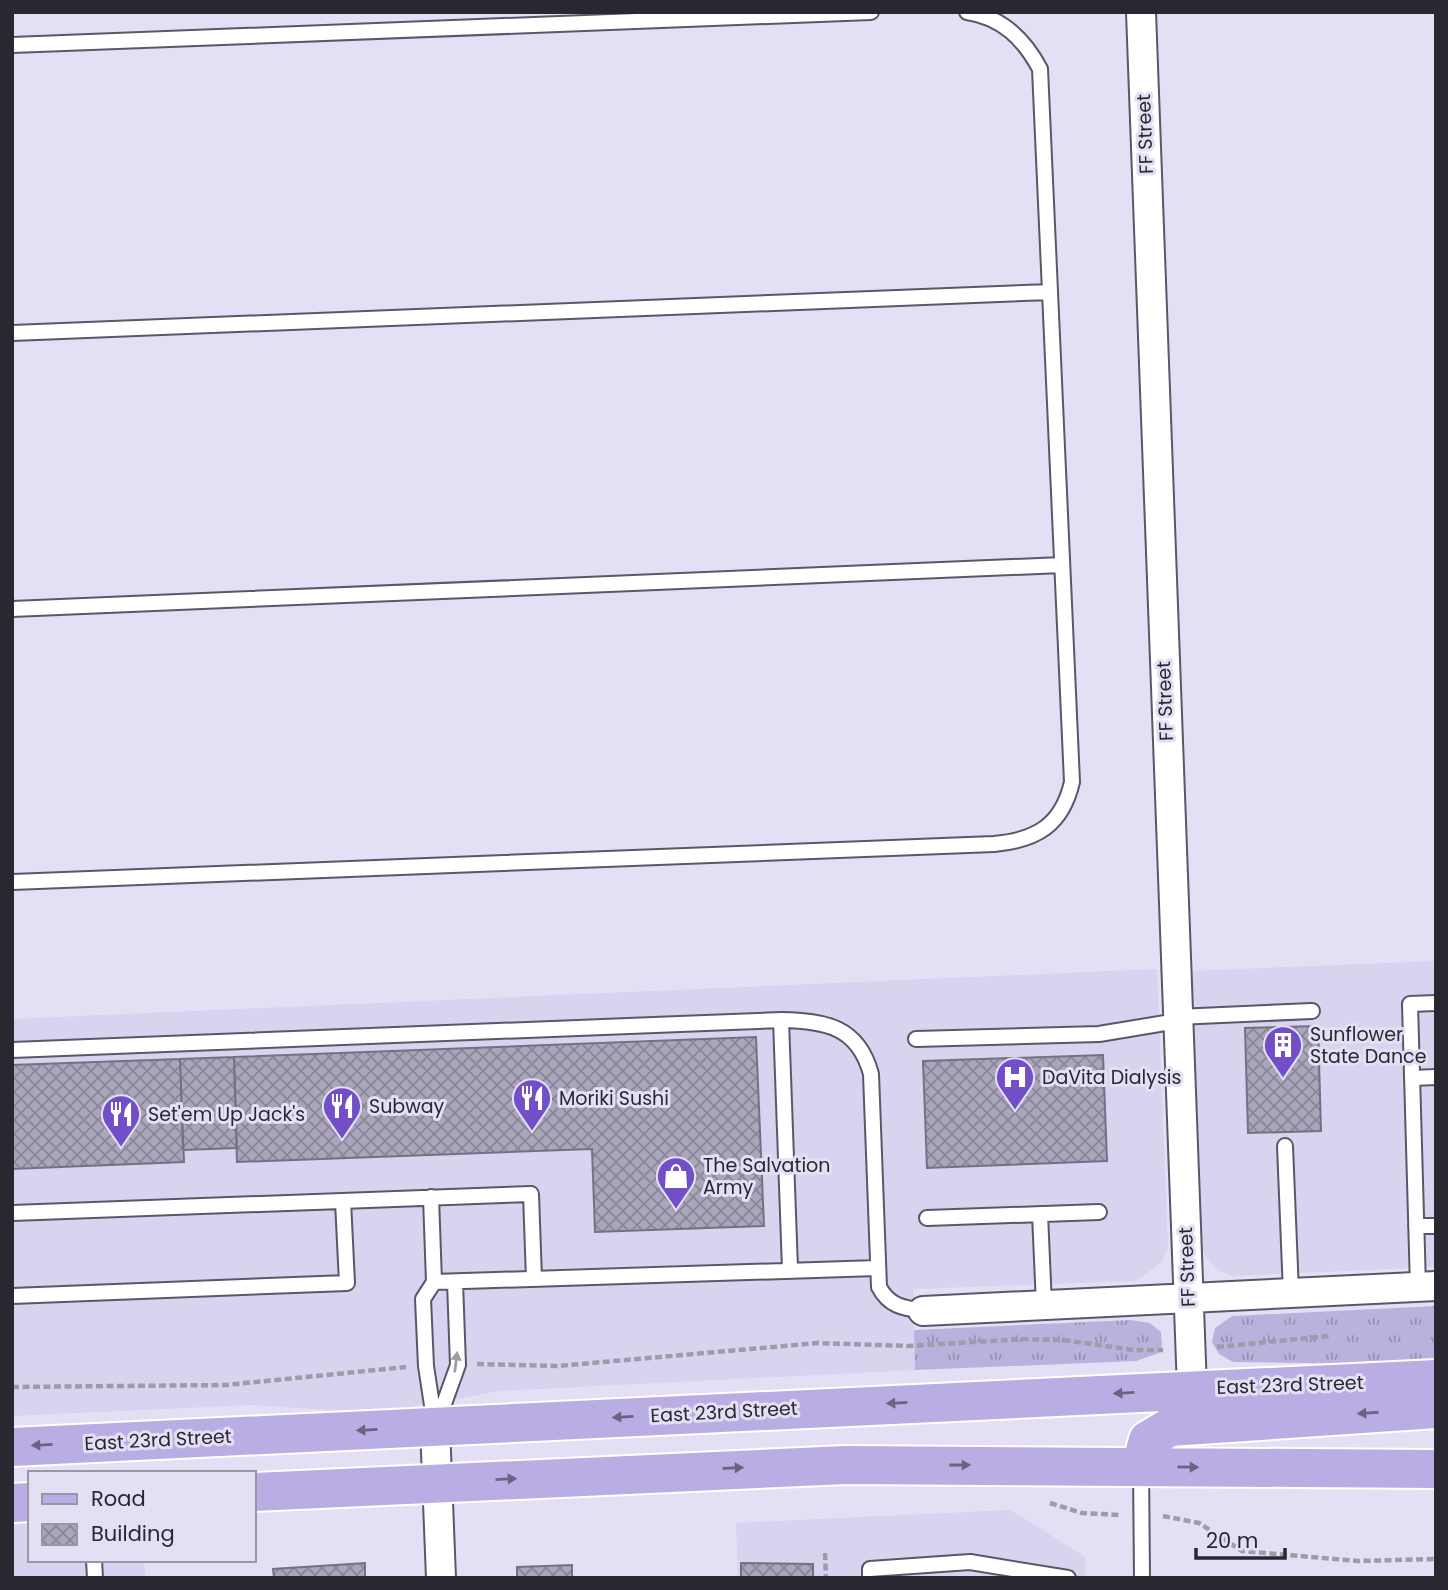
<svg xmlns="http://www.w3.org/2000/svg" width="1448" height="1590" font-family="Poppins,sans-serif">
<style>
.built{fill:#d8d3ef}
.grass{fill:url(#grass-tufts)}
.building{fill:url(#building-cross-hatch);stroke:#747184;stroke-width:2}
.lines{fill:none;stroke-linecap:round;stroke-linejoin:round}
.lane-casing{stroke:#5a5769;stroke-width:18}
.street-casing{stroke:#5a5769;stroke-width:32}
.primary-casing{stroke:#fff;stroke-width:42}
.path{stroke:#9e9bab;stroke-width:4.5;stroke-dasharray:7 3.5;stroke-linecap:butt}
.lane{stroke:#fff;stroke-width:14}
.street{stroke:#fff;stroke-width:28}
.primary{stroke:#baade3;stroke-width:38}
.oneway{fill:#9f9ea2}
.oneway2{fill:#6a6481}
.labels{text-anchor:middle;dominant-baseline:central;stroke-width:6;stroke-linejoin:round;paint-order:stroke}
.street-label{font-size:19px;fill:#292830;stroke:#e3dff4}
.poi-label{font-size:19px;fill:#292830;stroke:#e3dff4;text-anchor:start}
</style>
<defs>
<pattern id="grass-tufts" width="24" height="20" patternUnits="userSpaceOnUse" patternTransform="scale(1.75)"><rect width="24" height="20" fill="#bab2dd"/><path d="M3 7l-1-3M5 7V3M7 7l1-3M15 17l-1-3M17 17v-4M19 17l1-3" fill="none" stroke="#9791b4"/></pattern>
<pattern id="building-cross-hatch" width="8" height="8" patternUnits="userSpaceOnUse" patternTransform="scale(1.75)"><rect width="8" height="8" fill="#a9a5ba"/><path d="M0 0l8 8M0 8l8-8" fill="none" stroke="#8a8698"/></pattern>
</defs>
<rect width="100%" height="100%" fill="#e3dff4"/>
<path class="built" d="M1436,961v306l-205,9 -11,-5 -15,-15 -3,-10 -11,-275z
M1157,969l11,277 -6,16 -26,19 -223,8 2,81 -416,21 -119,22 -130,-8 -238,11v-397z
M1011,1510l74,47v21h-347l-2,-55z
M30,1519v41h114l1,18h-133v-58z"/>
<path class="grass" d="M1436,1306v55l-60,3 -143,-2 -14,-8 -7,-12 3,-14 17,-12z
M1131,1320l19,3 11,9 1,13 -3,8 -23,8 -221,9 -1,-40z"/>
<path class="building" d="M1318,1026l3,105 -73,2 -3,-105z
M756,1037l8,189 -169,6 -3,-83 -355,13 -3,-105z
M1103,1055l4,106 -180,7 -4,-107z
M234,1057l3,91 -54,2 -3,-91z
M180,1059l4,103 -172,7v-104z
M365,1563v15h-91l-1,-9z
M741,1563l72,1v14h-72z
M572,1565v13h-55v-11z"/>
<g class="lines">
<g class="lane-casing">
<path id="lane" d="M12,45l859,-33
M12,333l1038,-41
M12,609l1050,-44
M12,882l982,-38c43,-4 68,-19 78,-62l-32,-713c-16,-30 -38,-52 -73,-57
M1177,1017l135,-6
M781,1020l9,249
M916,1039l183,-5 78,-13
M12,1050l769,-30c44,1 77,6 90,54l8,213c10,19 24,21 44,24
M1412,1078l24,-1
M1285,1146l6,147
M431,1197l3,85 443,-14
M12,1213l519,-19 3,85
M1040,1214l4,91
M927,1218l172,-6
M1416,1226h20
M434,1282l-11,17 3,67 9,59
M1418,1287l-8,-283 26,-1
M12,1296l335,-13 -4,-82
M436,1426l22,-61 -3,-83
M1141,1467l1,111
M94,1560l1,18
M870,1578v-9l100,-7 98,16"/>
</g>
<g class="street-casing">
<path id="street" d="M1141,12l51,1377
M923,1311l513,-25
M435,1427l6,151"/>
</g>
<g class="primary-casing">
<path id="primary" d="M12,1447l1424,-68
M1141,1466l7,-26 22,-13 266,-18
M254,1492l592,-27 590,4
M12,1503l18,-1"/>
</g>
<path class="path" d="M1217,1347l112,-11
M477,1364l81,2 260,-23 91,3 113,-7 42,1 69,10h30
M12,1387l214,-2 180,-18
M1050,1503l32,10 38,2
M1163,1516l36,7 43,28 116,10 78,-2
M825,1553l1,25"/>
<use href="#lane" class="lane"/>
<use href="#street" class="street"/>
<use href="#primary" class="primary"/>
</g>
<defs><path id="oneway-solid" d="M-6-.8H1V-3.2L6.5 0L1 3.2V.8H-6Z" transform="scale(1.75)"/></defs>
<use class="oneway" href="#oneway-solid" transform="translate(456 1362) rotate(-83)"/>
<g class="oneway2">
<use href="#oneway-solid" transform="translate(1124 1393) rotate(177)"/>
<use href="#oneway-solid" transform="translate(897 1403) rotate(177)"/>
<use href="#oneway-solid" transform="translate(1368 1413) rotate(176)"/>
<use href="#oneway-solid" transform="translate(623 1417) rotate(177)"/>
<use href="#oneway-solid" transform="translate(367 1430) rotate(177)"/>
<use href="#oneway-solid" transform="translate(42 1445) rotate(177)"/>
<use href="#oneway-solid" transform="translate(960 1465)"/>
<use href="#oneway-solid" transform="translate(1188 1467) rotate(1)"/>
<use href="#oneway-solid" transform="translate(733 1468) rotate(-2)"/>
<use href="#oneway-solid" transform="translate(506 1479) rotate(-3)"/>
</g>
<defs>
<g id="building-pin" transform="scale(2.0125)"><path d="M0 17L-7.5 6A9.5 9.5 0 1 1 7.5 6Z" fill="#724ec7" stroke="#e3dff4"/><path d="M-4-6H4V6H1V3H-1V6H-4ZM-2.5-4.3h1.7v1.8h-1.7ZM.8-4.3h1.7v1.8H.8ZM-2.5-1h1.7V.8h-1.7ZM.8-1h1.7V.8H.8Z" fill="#fff"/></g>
<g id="hospital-pin" transform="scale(2.0125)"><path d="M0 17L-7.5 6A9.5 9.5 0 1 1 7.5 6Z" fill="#724ec7" stroke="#e3dff4"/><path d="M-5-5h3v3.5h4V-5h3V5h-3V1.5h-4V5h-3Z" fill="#fff"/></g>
<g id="restaurant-pin" transform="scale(2.0125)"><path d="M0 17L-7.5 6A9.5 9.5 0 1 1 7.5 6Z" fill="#724ec7" stroke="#e3dff4"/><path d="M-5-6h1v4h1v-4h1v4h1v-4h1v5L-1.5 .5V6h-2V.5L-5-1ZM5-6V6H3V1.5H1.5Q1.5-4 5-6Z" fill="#fff"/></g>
<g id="shop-pin" transform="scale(2.0125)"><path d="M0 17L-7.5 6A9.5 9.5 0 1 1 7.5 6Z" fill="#724ec7" stroke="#e3dff4"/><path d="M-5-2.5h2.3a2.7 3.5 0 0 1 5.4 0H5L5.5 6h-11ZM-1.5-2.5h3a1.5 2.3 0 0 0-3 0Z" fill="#fff"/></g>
</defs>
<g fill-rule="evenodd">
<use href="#building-pin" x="1283" y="1045"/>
<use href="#hospital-pin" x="1015" y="1077"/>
<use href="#restaurant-pin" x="532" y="1098"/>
<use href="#restaurant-pin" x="342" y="1106"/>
<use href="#restaurant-pin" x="121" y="1114"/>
<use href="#shop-pin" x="676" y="1176"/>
</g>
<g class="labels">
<g class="street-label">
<text transform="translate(1145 134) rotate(-92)">FF Street</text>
<text transform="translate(1165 701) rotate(-92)">FF Street</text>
<text transform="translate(1187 1267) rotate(-92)">FF Street</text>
<text transform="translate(1290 1385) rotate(-2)">East 23rd Street</text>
<text transform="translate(724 1412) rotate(-3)">East 23rd Street</text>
<text transform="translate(158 1440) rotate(-3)">East 23rd Street</text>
</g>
<g class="poi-label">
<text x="1310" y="1034">Sunflower<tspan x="1310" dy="22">State Dance</tspan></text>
<text x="1042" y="1077">DaVita Dialysis</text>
<text x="559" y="1098">Moriki Sushi</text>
<text x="369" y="1106">Subway</text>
<text x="148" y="1114">Set'em Up Jack's</text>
<text x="703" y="1165">The Salvation<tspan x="703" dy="22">Army</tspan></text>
</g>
</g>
<rect width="1448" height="1590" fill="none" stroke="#292830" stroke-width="28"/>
<rect x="28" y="1471" width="228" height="91" fill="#e3dff4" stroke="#9996a6" stroke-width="2"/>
<rect x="42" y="1494" width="35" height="10" fill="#baade3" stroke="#9996a6" stroke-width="2"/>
<text x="91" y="1506" font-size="21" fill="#292830">Road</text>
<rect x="42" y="1524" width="35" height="21" fill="url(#building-cross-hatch)" stroke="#9996a6" stroke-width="2"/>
<text x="91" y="1541" font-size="21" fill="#292830">Building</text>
<path d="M1196 1548v10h89v-10" fill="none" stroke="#292830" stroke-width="3.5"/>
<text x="1206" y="1548" font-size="21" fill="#292830" stroke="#e3dff4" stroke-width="5" paint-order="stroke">20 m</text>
</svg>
